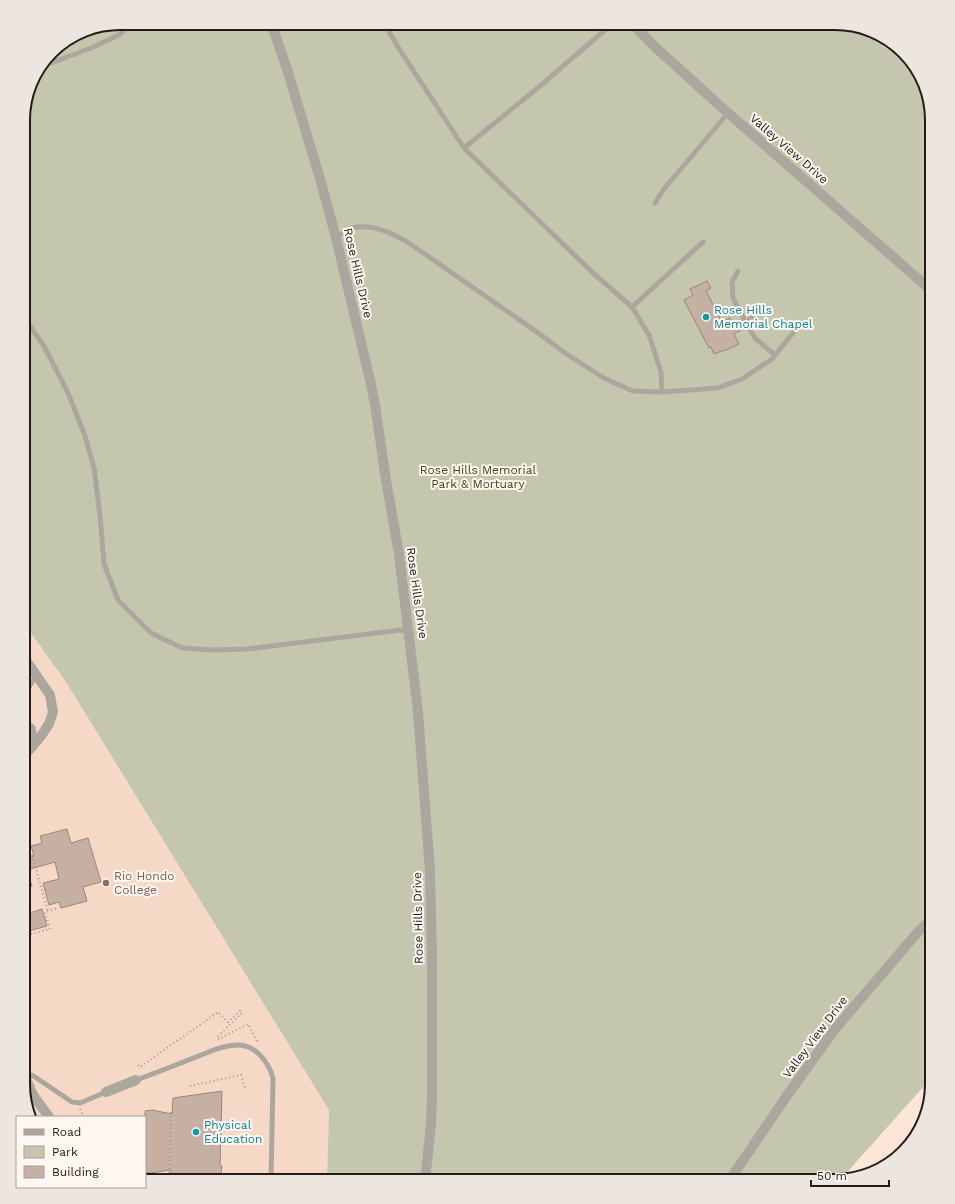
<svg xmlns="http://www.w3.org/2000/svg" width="955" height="1204" font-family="'Work Sans',sans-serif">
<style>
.built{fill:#f5d9c6}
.green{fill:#c4c7ad}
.building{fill:#c5b0a3;stroke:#9a877a}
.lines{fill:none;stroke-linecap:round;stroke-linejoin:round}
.path{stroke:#a4948a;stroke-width:2;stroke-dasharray:1 3;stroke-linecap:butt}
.service{stroke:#aca79e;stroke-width:5}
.minor{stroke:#aca79e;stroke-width:10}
.culture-dot{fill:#0f9aa8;stroke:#fef6f0;stroke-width:1.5}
.education-dot{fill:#8d6e63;stroke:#fef6f0;stroke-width:1.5}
.labels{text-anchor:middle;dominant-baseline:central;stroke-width:4;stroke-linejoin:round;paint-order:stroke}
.street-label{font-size:12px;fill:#241c17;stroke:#fef6f0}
.culture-label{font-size:12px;fill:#0d838f;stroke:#fef6f0;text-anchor:start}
.park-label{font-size:12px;fill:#424513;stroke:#fef6f0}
.education-label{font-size:12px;fill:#785e54;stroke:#fef6f0;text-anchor:start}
.rim{fill:none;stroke:#241c17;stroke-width:2}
</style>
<rect width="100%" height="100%" fill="#fbe6d8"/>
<path class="built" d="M23,622l43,60 263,428 -2,71h-182v-64h-112l-10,-32z"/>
<path class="green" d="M120,23h722l42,13 32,30 16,54v957l-91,102 -5,2h-509l2,-71 -263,-428 -43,-60v-509l10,-36 23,-30 27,-17z"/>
<path class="building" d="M707,281l4,7 -5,3 16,31 8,-4 3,7 8,-4 4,2 3,-2v-3l4,-2 4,7 -5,2 -2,-2h-3l-2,3v2l-10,6 5,10 -15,7v-1l-10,4 -3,-7 -2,1 -25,-48 9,-5 -3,-6z
M67,829l4,14 17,-5 13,44 -18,5 4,14 -26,7 -2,-6 -10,3 -6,-22 16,-4 -4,-17 -28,8 5,16 -9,3v-30l11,-3 -3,-10 11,-3 -2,-7z
M42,909l5,17 -22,6 -2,-6v-11z
M222,1091l-2,75h2l-2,15h-50l1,-11 -21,3 -5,-1v-61l7,-1 20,4 1,-16z"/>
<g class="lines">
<path class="path" d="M32,855l16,56
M23,936l27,-7 -5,-17 12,-4
M138,1065l2,2 78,-55 10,10 12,-11 2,2 -25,24 2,2 29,-15 10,19
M190,1086l51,-11 4,13
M80,1109l4,8
M169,1181l2,-71"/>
<path class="service" d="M384,23l14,24 66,101 128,124 40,35 17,28 12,37 1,20
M40,67l51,-19 28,-13 13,-12
M464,148l76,-62 73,-63
M655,203l9,-14 64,-76
M336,238c5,-4 11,-9 16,-10 20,-5 40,5 57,15l125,87 34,25 36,23 29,13 29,1 56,-4 24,-9 30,-20 29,-36
M738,271l-6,11 1,16 11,21
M632,307l71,-65
M23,316l21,30 25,49 16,41 9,32 6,47 4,49 14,36 33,33 31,15 32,2 33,-1 154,-19 8,1
M748,327l7,11 20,17
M23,691l5,-3 9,-13
M26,1078l6,-3 40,27 8,1 26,-11
M136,1080c20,-7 40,-15 60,-23 13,-5 27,-12 42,-12 18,0 31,18 35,33l-2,103"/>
<path class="minor" d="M271,23l16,46 34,113 15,56 35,146 5,27 10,69 13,74 19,158 12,159 2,87v136l-1,31 -6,56
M632,23l22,23 74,67 204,178
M23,723l8,6 1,18
M23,757l18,-21 8,-12 4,-12 -3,-17 -27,-39
M23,1072l10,23 16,22
M106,1092l30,-12
M729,1181l57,-84 49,-68 82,-96 15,-15"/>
</g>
<g class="culture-dot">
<circle cx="706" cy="317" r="4"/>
<circle cx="196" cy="1132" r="4"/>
</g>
<circle class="education-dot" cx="106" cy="883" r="4"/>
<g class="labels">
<g class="street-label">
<text transform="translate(789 149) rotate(41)">Valley View Drive</text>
<text transform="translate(358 273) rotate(77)">Rose Hills Drive</text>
<text transform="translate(417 593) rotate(82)">Rose Hills Drive</text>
<text transform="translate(418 918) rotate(-91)">Rose Hills Drive</text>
<text transform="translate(815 1037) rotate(-53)">Valley View Drive</text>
</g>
<g class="culture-label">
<text x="714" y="310">Rose Hills<tspan x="714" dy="14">Memorial Chapel</tspan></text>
<text x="204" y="1125">Physical<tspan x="204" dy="14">Education</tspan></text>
</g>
<g class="park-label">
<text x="478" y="470">Rose Hills Memorial<tspan x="478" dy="14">Park &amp; Mortuary</tspan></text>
</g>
<g class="education-label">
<text x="114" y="876">Rio Hondo<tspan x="114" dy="14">College</tspan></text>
</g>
</g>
<path d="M0 0H955V1204H0ZM120 30H835A90 90 0 0 1 925 120V1084A90 90 0 0 1 835 1174H120A90 90 0 0 1 30 1084V120A90 90 0 0 1 120 30Z" fill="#ede5df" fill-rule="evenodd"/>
<path class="rim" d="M120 30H835A90 90 0 0 1 925 120V1084A90 90 0 0 1 835 1174H120A90 90 0 0 1 30 1084V120A90 90 0 0 1 120 30Z"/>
<rect x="16" y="1116" width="130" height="72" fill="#fef6f0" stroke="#a79f99"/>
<rect x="24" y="1129" width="20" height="6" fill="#aca79e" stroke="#a79f99"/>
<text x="52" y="1136" font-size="12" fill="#241c17">Road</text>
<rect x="24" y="1146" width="20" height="12" fill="#c4c7ad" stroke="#a79f99"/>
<text x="52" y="1156" font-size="12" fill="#241c17">Park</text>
<rect x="24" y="1166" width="20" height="12" fill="#c5b0a3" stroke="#a79f99"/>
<text x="52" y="1176" font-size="12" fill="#241c17">Building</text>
<path d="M811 1180v6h78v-6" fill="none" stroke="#241c17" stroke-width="2"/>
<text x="817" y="1180" font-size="12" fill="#241c17" stroke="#fef6f0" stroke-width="3" paint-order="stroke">50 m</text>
</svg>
